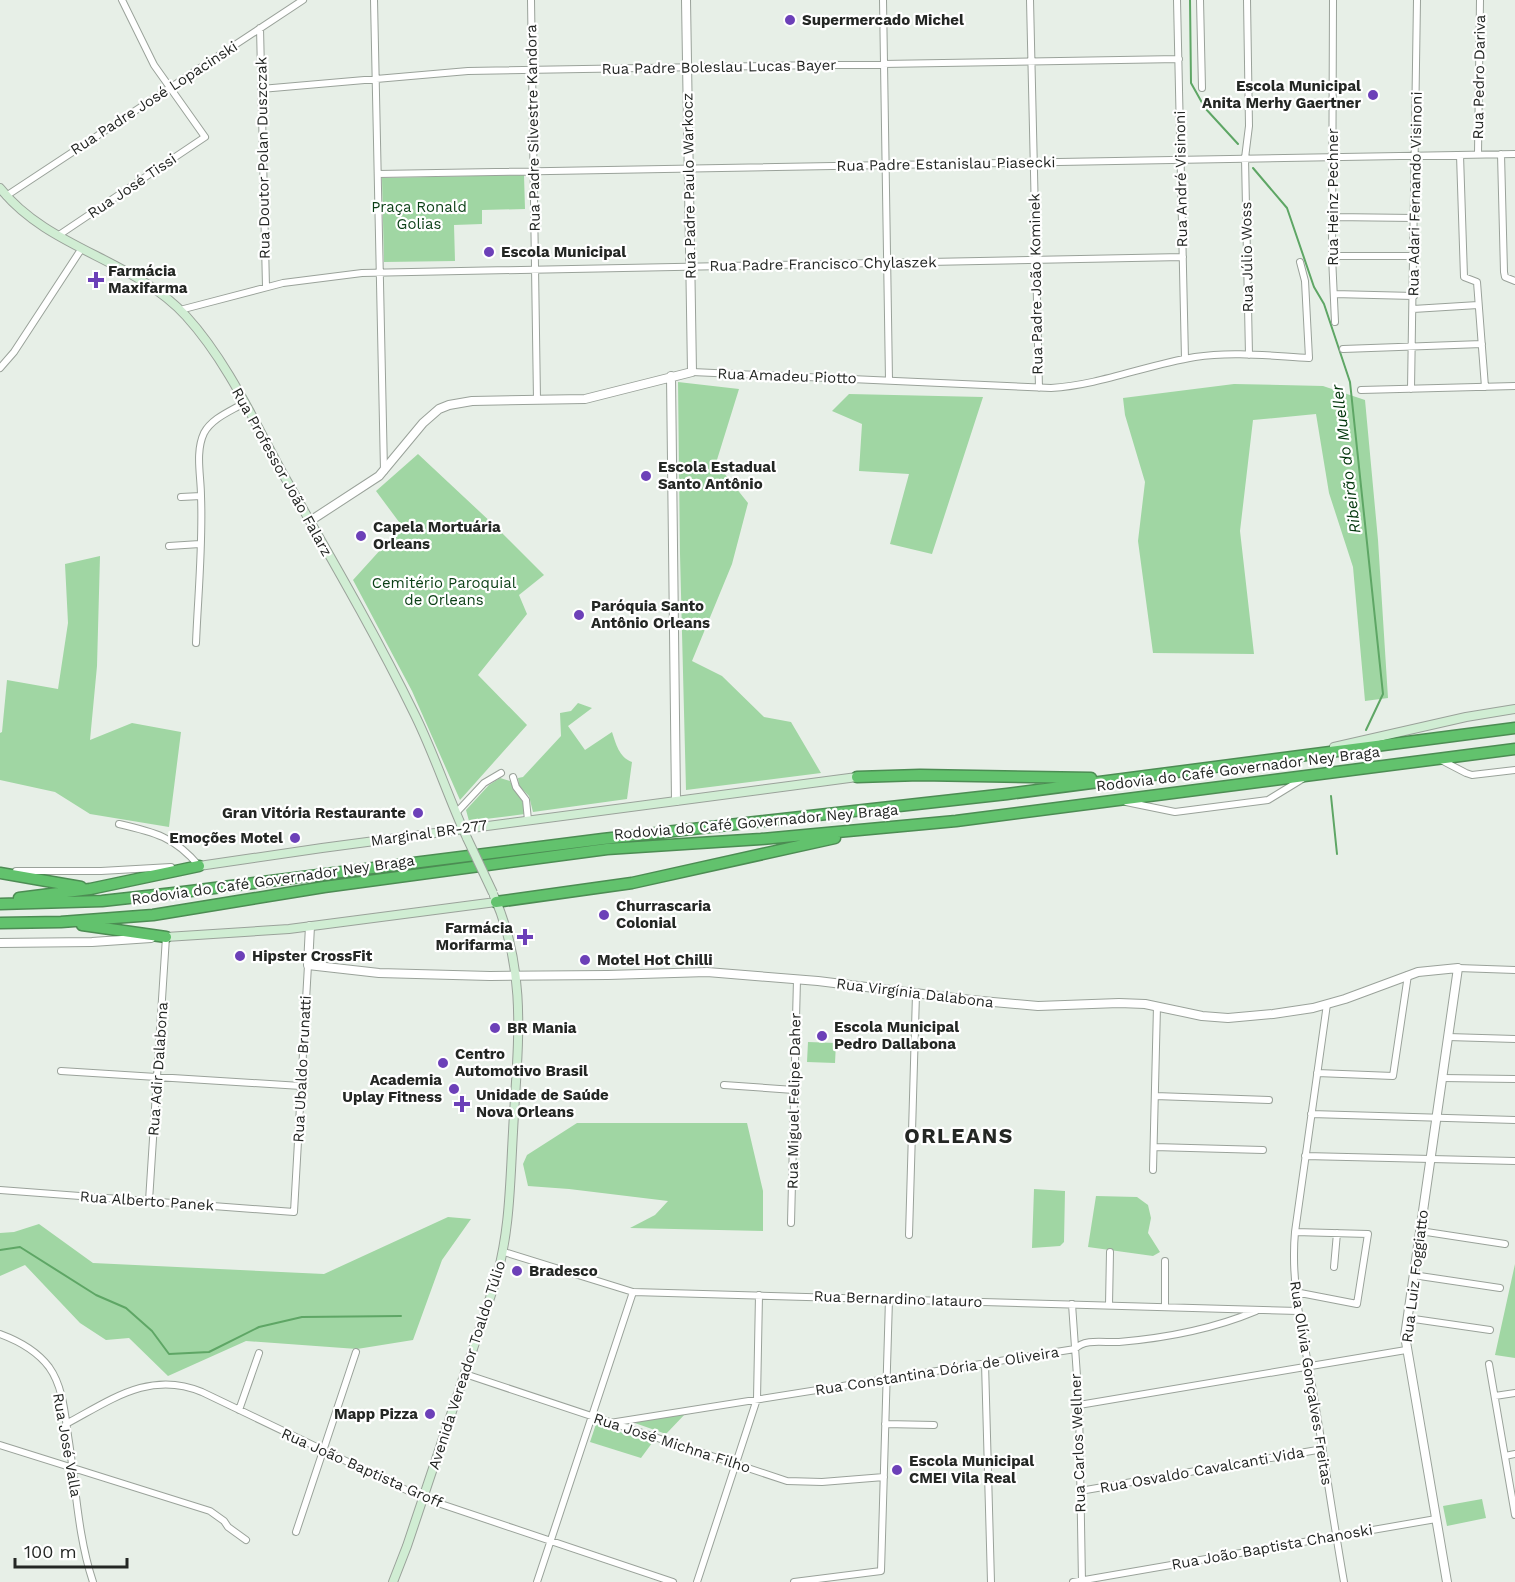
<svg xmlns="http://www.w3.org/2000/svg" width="1515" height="1582" font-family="'Work Sans',sans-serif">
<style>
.green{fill:#a0d6a3}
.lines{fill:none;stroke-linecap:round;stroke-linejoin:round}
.stream{stroke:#5ea665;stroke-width:2}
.minor-casing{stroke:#9aa29a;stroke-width:8}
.tertiary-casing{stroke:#9aa29a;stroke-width:10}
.secondary-casing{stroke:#9aa29a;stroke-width:10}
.motorway-casing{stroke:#4c8c53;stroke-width:13}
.minor{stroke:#fff;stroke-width:6}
.tertiary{stroke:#fff;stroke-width:8}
.secondary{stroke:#d0edd3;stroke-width:8}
.motorway{stroke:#62c26d;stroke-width:10}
.secondary-bridge-casing{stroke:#9aa29a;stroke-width:10;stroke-linecap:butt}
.secondary-bridge{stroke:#d0edd3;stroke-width:8}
.poi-dot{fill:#6c40b8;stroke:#fff;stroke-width:2}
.labels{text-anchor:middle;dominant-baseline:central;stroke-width:4.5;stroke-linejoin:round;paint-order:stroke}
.poi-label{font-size:15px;font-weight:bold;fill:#242724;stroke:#fff;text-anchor:start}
.street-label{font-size:15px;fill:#242724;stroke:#fff}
.park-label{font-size:15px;fill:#0a3f15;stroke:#fff}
.water-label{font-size:16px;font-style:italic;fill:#00350a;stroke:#fff}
.district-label{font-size:21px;font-weight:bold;letter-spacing:1.5px;fill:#242724;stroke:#fff}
</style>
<rect width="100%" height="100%" fill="#e7efe7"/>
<path class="green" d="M524,175l1,34 -43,1v14l-28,1 1,36 -71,1 -2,-84z
M678,382l61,7 -23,74 32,40 -16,61 -40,97 30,15 42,41 27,5 30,51 -135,17 -6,-236z
M1234,384l89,2 42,14 13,140 10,158 -23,3 -12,-134 -24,-74 -13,-79 -63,6 -13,111 14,123 -101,-1 -15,-112 7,-59 -20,-67 -2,-17z
M849,394l134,3 -51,157 -42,-10 19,-70 -50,-3 3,-47 -30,-13z
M418,454l77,72 49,49 -25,20 8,19 -49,61 49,50 -67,75 -48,-109 -59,-111 49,-54 -26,-35z
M100,556l-3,110 -7,74 42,-17 49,9 -12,95 -79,-13 -35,-22 -55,-12v-47l2,-1 5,-52 51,9 10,-66 -3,-59z
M578,703l14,5 -24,18 17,24 27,-18c4,12 7,25 20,30l-5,37 -94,13 -4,-16 -10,-10 -1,-8 5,-1 38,-41 -1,-23 11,-2z
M500,778l10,3c6,15 14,15 15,33l-56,7 -3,-11 23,-25z
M808,1042l28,1 -1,20 -28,-1z
M577,1123h170l16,68v40l-133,-3 25,-13 13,-14 -99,-12 -41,-3 -5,-22 4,-9z
M1034,1189l31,2 -1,51 -4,4 -28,2z
M1096,1196l41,1 11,8 3,13 -3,15 12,19 -7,4 -65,-9z
M448,1217l23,2 -29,41 -29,80 -56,9 -111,-8 -78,35 -39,-38 -23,2 -26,-17 -55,-58 -25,11v-43l14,-1 25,-8 54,39 231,11z
M1515,1264v94l-20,-3z
M686,1413l-20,21 -34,-12z
M596,1424l56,19 -11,15 -51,-16z
M1482,1499l4,19 -39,8 -4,-20z"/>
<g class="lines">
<path class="stream" d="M1190,0l1,83 14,25 33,36
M1253,168l34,40 27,79 10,17 26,78 33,312 -17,36
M1331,796l6,58
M0,1250l20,-3 76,48 30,13 26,23 17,23 40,-2 50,-25 43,-10 99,-1"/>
<g class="minor-casing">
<path id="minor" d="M374,0l10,471
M531,0l6,400
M883,0l6,380
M1030,0l9,388
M1177,0l8,359
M1200,0l2,88
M1247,0l2,126 -4,32 4,197
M1333,0l-1,256 3,66
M260,28l6,259
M261,89l207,-18 711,-12
M1478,154l2,-154
M1501,154l3,118 1,5 10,4
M1460,155l4,122 13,5 8,105
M378,174l1137,-20
M6,196l297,-196
M1332,217l83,1
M59,235l146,-98 -51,-72 -32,-65
M1332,256h82
M1334,294l80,2
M1413,309l65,-4
M180,310l103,-27 79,-10 821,-16
M1343,349l139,-5
M0,368l14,-16 68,-104
M692,372l359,16c49,-3 95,-23 144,-31 37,-6 77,-1 114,1l-4,-77 -5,-19
M1411,389l6,-389
M1361,390l154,-4
M181,497l20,-1
M169,546l31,-2
M196,643c2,-49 7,-98 5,-147 0,-20 -6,-44 3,-63 8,-15 27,-22 40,-30
M1441,760l25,13 6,2 43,-5
M513,777l3,10 10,13 2,20
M1126,802l49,10 93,-12 36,-22
M456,813l28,-30 17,-10
M119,824c35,8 56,13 80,42
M16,871h85l70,-4
M1458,968l57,2
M1327,1004l-32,228c-5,54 9,106 18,159 11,64 20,128 31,191
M1448,1037l67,2
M61,1071l240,15
M1317,1073l76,3 15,-101
M1442,1078l73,1
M724,1085l70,5
M1155,1096l114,4
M1311,1114l204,6
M1154,1147l109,3
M1305,1156l210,5
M1153,1170l4,-164
M0,1190l294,22 14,-247
M149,1201l17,-264
M791,1223l6,-244
M1420,1231l85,13
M1295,1232l73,2 -11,70 -62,-12
M909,1235l7,-241
M504,1252l129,40 665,19
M1165,1261v45
M1334,1267l3,-34
M1413,1275l87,13
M1072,1304l7,101 3,177
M1109,1305l1,-53
M1407,1318l83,12
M0,1334c19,7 37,17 49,33 15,21 16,50 20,75 7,46 9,95 24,140
M985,1363l6,219
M1489,1364l26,151
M465,1374l322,107 35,1 62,-5
M1495,1396l20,-3
M1079,1405l327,-55
M239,1410l20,-57
M610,1423l465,-74c10,-11 30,-6 44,-7 47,-4 94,-13 137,-31
M66,1424c45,-24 84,-54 136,-32l221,106 250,84
M885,1424l49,1
M0,1445l210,66 14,10 4,6 18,13
M1505,1456l10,-2
M1080,1491l243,-42
M296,1532l60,-180
M537,1582l96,-290
M697,1582l60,-183 2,-104
M794,1582l87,-11 8,-272
M1073,1582l363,-63"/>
</g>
<g class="tertiary-casing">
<path id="tertiary" d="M671,376l5,425
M310,521l69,-45 44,-53 16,-14 10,-4 23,-4 113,-2 107,-27 -6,-372
M310,926l-2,39 71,8 111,3 118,-1 99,-3 111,9 153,19 67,6 81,-3 26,1 57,12 26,2 45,-4 40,-6 32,-9 73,-27 40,-4 -53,368 42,246
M0,943l92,-1 59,-4"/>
</g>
<g class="secondary-casing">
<path id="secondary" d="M0,188c48,61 134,71 186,128 41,45 68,105 97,158 45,79 91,157 131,239 20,40 34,84 53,125
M1334,747l132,-30 49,-8
M199,866l123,-18 535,-71
M166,937l123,-8 207,-27
M393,1582l14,-36 88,-263c15,-50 15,-100 18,-151 4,-82 16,-157 -19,-236"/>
</g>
<g class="motorway-casing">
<path id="motorway" d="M857,777l63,-2 171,3
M0,873l81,14
M19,898l71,-9 109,-23
M496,902l136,-19 203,-45
M0,904l102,-3 81,-9 420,-53 404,-45 508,-66
M0,923l61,-1 92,-7 171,-28 283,-38 154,-10 195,-18 559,-72
M82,925l84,12"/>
</g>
<use href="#minor" class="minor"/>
<use href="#tertiary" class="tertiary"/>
<use href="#secondary" class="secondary"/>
<use href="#motorway" class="motorway"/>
<g class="secondary-bridge-casing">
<path id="secondary-bridge" d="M467,838l26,55"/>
</g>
<use href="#secondary-bridge" class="secondary-bridge"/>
</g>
<g class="poi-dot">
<circle cx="790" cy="20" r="6"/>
<circle cx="1373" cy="95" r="6"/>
<circle cx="489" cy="252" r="6"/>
<path d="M93 271h6v6h6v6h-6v6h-6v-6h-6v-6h6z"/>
<circle cx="646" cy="476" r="6"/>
<circle cx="361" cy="536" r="6"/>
<circle cx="579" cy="615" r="6"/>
<circle cx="418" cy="813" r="6"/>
<circle cx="295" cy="838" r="6"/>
<circle cx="604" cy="915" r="6"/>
<path d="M522 928h6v6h6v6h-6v6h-6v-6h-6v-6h6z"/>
<circle cx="240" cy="956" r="6"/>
<circle cx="585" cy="960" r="6"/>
<circle cx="495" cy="1028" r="6"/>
<circle cx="822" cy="1036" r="6"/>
<circle cx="443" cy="1063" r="6"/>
<circle cx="454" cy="1089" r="6"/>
<path d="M459 1095h6v6h6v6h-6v6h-6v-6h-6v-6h6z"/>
<circle cx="517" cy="1271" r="6"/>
<circle cx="430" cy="1414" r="6"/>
<circle cx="897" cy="1470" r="6"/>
</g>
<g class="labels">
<g class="poi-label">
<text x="802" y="20">Supermercado Michel</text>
<text x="1361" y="86" text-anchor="end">Escola Municipal<tspan x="1361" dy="17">Anita Merhy Gaertner</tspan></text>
<text x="501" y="252">Escola Municipal</text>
<text x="108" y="271">Farmácia<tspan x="108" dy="17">Maxifarma</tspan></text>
<text x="658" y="467">Escola Estadual<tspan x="658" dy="17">Santo Antônio</tspan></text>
<text x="373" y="527">Capela Mortuária<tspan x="373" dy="17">Orleans</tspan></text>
<text x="591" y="606">Paróquia Santo<tspan x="591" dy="17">Antônio Orleans</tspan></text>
<text x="406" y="813" text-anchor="end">Gran Vitória Restaurante</text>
<text x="283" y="838" text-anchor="end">Emoções Motel</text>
<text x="616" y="906">Churrascaria<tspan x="616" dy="17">Colonial</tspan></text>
<text x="513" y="928" text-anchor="end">Farmácia<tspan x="513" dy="17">Morifarma</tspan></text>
<text x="252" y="956">Hipster CrossFit</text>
<text x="597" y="960">Motel Hot Chilli</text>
<text x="834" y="1027">Escola Municipal<tspan x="834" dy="17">Pedro Dallabona</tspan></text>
<text x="507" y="1028">BR Mania</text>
<text x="455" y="1054">Centro<tspan x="455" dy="17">Automotivo Brasil</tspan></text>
<text x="442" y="1080" text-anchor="end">Academia<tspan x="442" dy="17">Uplay Fitness</tspan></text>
<text x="476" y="1095">Unidade de Saúde<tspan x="476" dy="17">Nova Orleans</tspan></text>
<text x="529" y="1271">Bradesco</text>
<text x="418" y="1414" text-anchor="end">Mapp Pizza</text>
<text x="909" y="1461">Escola Municipal<tspan x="909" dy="17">CMEI Vila Real</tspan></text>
</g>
<g class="street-label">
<text transform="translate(719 67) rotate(-1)">Rua Padre Boleslau Lucas Bayer</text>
<text transform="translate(1479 77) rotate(-89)">Rua Pedro Dariva</text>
<text transform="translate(154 98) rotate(-33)">Rua Padre José Lopacinski</text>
<text transform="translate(533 128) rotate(-91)">Rua Padre Silvestre Kandora</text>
<text transform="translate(263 158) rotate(-91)">Rua Doutor Polan Duszczak</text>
<text transform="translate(946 164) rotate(-1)">Rua Padre Estanislau Piasecki</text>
<text transform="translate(1181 179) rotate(-91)">Rua André Visinoni</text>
<text transform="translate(132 186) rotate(-34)">Rua José Tissi</text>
<text transform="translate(689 186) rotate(-91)">Rua Padre Paulo Warkocz</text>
<text transform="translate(1415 194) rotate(-89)">Rua Adari Fernando Visinoni</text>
<text transform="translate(1333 197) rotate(-90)">Rua Heinz Pechner</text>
<text transform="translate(1247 257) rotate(-91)">Rua Júlio Woss</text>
<text transform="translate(823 264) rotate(-1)">Rua Padre Francisco Chylaszek</text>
<text transform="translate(1036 284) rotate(-91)">Rua Padre João Kominek</text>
<text transform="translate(787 376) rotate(2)">Rua Amadeu Piotto</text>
<text transform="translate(282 472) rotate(61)">Rua Professor João Falarz</text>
<text transform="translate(1238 769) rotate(-7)">Rodovia do Café Governador Ney Braga</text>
<text transform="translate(756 822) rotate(-5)">Rodovia do Café Governador Ney Braga</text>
<text transform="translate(429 833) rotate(-8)">Marginal BR-277</text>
<text transform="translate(273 880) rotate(-8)">Rodovia do Café Governador Ney Braga</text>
<text transform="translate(915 993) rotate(7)">Rua Virgínia Dalabona</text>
<text transform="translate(158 1069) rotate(-86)">Rua Adir Dalabona</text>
<text transform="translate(302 1069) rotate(-87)">Rua Ubaldo Brunatti</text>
<text transform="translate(794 1101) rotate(-89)">Rua Miguel Felipe Daher</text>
<text transform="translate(147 1201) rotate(4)">Rua Alberto Panek</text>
<text transform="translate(1415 1276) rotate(-83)">Rua Luiz Foggiatto</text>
<text transform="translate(898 1299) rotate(2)">Rua Bernardino Iatauro</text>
<text transform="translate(467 1365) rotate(-72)">Avenida Vereador Toaldo Túlio</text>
<text transform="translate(937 1371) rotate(-9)">Rua Constantina Dória de Oliveira</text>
<text transform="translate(1311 1383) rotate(81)">Rua Olívia Gonçalves Freitas</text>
<text transform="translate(672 1443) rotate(18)">Rua José Michna Filho</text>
<text transform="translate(1078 1443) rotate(-92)">Rua Carlos Wellner</text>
<text transform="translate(67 1445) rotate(80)">Rua José Valla</text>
<text transform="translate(362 1468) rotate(24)">Rua João Baptista Groff</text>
<text transform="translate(1202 1470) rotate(-10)">Rua Osvaldo Cavalcanti Vida</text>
<text transform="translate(1272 1547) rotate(-10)">Rua João Baptista Chanoski</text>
</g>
<g class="park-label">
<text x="419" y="207">Praça Ronald<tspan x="419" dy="17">Golias</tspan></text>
<text x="444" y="583">Cemitério Paroquial<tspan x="444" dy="17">de Orleans</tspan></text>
</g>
<g class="water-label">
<text transform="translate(1346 459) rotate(-97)">Ribeirão do Mueller</text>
</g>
<g class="district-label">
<text x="959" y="1135">ORLEANS</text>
</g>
</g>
<path d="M15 1558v9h112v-9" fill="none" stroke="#242724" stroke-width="3"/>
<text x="24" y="1558" font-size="18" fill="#242724" stroke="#ffffff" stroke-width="4.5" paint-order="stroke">100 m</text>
</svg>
